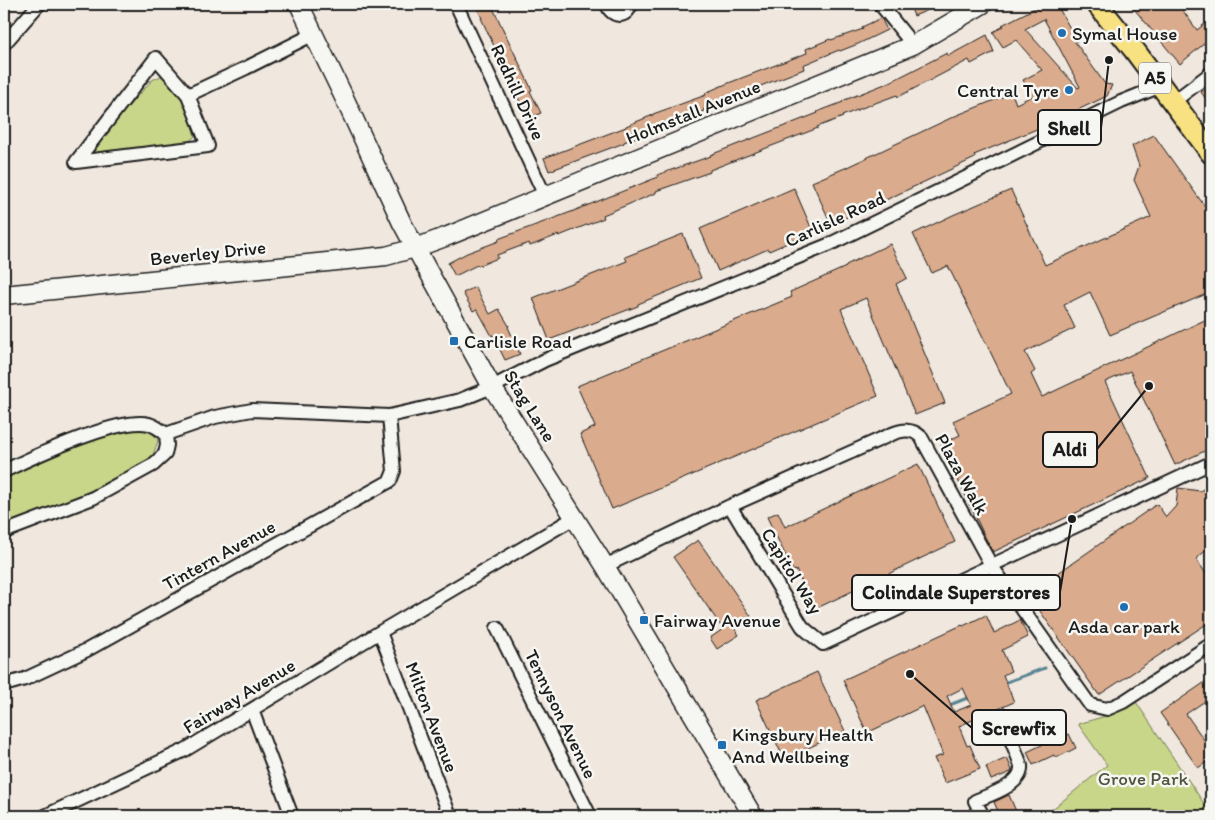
<svg xmlns="http://www.w3.org/2000/svg" width="1215" height="820" font-family="Itim,sans-serif">
<style>
.green{fill:#c8d689;stroke:#727952}
.lines{fill:none;stroke-linecap:round;stroke-linejoin:round}
.stream{stroke:#588492;stroke-width:3}
.building{fill:#daab8c;stroke:#1c1c1c;fill-rule:evenodd}
.street-casing{stroke:#1c1c1c;stroke-width:16}
.secondary-casing{stroke:#1c1c1c;stroke-width:21}
.primary-casing{stroke:#1c1c1c;stroke-width:24}
.street{stroke:#f6f6f2;stroke-width:12}
.secondary{stroke:#f6f6f2;stroke-width:18}
.primary{stroke:#f8e181;stroke-width:20}
.poi-dot{fill:#1f6fb2;stroke:#f6f6f2;stroke-width:2}
.labels{text-anchor:middle;dominant-baseline:central;stroke-width:5;stroke-linejoin:round;paint-order:stroke}
.shield{fill:#f6f6f2;stroke:#5d5d5c;stroke-width:1}
.shield-label{font-size:18px;font-weight:bold;fill:#1c1c1c}
.poi-label{font-size:19px;fill:#1c1c1c;stroke:#f6f6f2;text-anchor:start}
.street-label{font-size:19px;fill:#1c1c1c;stroke:#f6f6f2}
.park-label{font-size:19px;fill:#50543d;stroke:#f6f6f2}
.leader{fill:none;stroke:#1c1c1c;stroke-width:2}
.callout-dot{fill:#1c1c1c;stroke:#f6f6f2;stroke-width:2}
.callout{fill:#f6f6f2;stroke:#1c1c1c;stroke-width:2}
.callout-label{font-size:20px;text-anchor:middle;font-weight:bold;fill:#1c1c1c}
</style>
<rect width="100%" height="100%" fill="#f0e7de"/>
<filter id="ink" filterUnits="userSpaceOnUse"><feTurbulence type="fractalNoise" baseFrequency=".02" numOctaves="2"/><feDisplacementMap in="SourceGraphic" scale="10" xChannelSelector="R" yChannelSelector="G"/><feConvolveMatrix kernelMatrix="1 2 1 2 8 2 1 2 1" color-interpolation-filters="sRGB"/></filter>
<g filter="url(#ink)">
<path class="green" d="M161,76l8,3 18,28 8,29 -9,8 -88,10 -7,-2v-4l61,-68z
M142,428l10,3 6,10 -6,17 -22,15 -80,36 -46,17v-50c44,-20 89,-44 138,-48z
M1136,702l75,112v2h-158l-3,-5 57,-46 -29,-41 28,-8z"/>
<g class="lines">
<path class="stream" d="M1004,683l41,-15
M952,704l18,-7"/>
</g>
<path class="building" d="M475,4h16l41,86 -2,1 11,22 -14,6 -8,-16 1,-1 -39,-84h1z
M909,4h33l-28,12z
M1043,4h9l2,3 3,-2 20,36 -2,1 30,42 7,1 -5,11 -63,30 -70,29 1,3 -100,47 -44,19 -19,-42 33,-14 110,-52 57,-23 4,11 16,-8 -9,-16 19,-10 -26,-30 -13,7 -10,-15 11,-6 -2,-1zM1044,19l36,68 -2,1 -53,-59z
M1130,4h48l19,26 14,-11v30l-5,-7 -26,22z
M881,18l6,12 -29,14 -18,7 -1,-1 -36,15 1,4 -74,29 1,1 -27,10v2l-54,19 1,2 -27,10v1l-75,28 -5,-13 82,-31v-1l27,-11v-1l53,-19 -1,-2 21,-9 81,-31 -1,-4 24,-10 1,1 32,-11 -1,-2z
M987,35l7,17 -23,12 -2,-4 -71,37 -1,-2 -30,11 -25,10 1,1 -26,10 1,1 -108,42v2l-54,19v2l-53,22 1,3 -45,18 -1,-1 -28,11 -1,-3 -32,12 1,3 -20,8 -1,-1 -22,11 -7,-13 19,-10 32,-12 -1,-2 73,-27 87,-35 -1,-2 54,-19 -1,-1 108,-42 -1,-1 26,-10 -1,-1 48,-19 57,-29 1,3z
M1211,85v21l-10,-14z
M1154,135l57,80v77l-101,43 -20,-43 -26,13 11,23 -50,24 10,19 -4,3 11,23 169,-80v131l-36,17 -45,-94 -25,11 45,96 -157,74 -8,-15 -44,-93 19,-9 -7,-14 58,-27 -63,-128 -16,7 -19,-39 40,-19 58,-25 34,75 106,-48 -17,-37 5,-14 -7,-20z
M794,188l19,44 -44,19 -1,-2 -50,22 -18,-42z
M683,234l18,44 -63,26v2l-89,34 -16,-42 94,-37 -2,-4z
M890,244l17,34 -11,6 49,119 -30,12 -49,-117 -25,11 37,87 -266,113 -32,-75 15,-7 -18,-41 215,-89 -2,-5 56,-25v-2z
M475,287l15,27 9,-5 10,17 -1,1 12,27 -15,6 -12,-25 -1,1 -15,-27 -4,2 -10,-18z
M918,464l37,78 -140,67 -19,-39 -3,1 -26,-54 11,-5 7,15z
M1211,484v62l-15,13 15,22v40l-112,74 -71,-101 129,-90 9,13 10,-11 2,-18 22,3z
M698,540l53,76 -17,12 5,7 -22,14 -7,-11 13,-9 -50,-72z
M986,615l8,18 26,-13 8,17 -26,13 9,21 -8,4 11,27 -55,24 8,20 3,-1 10,24 -35,14 -11,-25 9,-3 -20,-49 -56,27 -24,-53 119,-55 1,1zM963,688l8,17 -17,7 -7,-16z
M817,672l28,59 -61,28 -28,-59z
M1211,678v19l-25,17 21,30 4,-3v18l-13,9 -38,-55z
M1069,734l7,14 -20,10 -2,-3 -21,10 -6,-13 21,-10 1,2z
M1007,758l5,12 -1,2 -20,8 -5,-13z
M1009,795l9,21h-18l-6,-14z"/>
<g class="lines">
<g class="street-casing">
<path id="street" d="M456,4l89,192
M607,4c4,14 20,15 24,0
M880,4l33,41
M4,44l35,-40
M188,95l-32,-37 -80,104 132,-16 -20,-51 58,-27 68,-34
M1173,102l38,-29
M166,434l49,-17 37,-7 137,6 71,-16 32,-13 53,-27 283,-115 293,-143 40,-16
M4,471c29,-14 116,-55 145,-47 7,2 12,6 17,10
M730,506l72,120 4,4 17,14 388,-181
M4,532l89,-34 60,-33 12,-11 2,-9 -1,-11
M605,566l125,-60 162,-72c10,-4 20,-6 29,3l70,128 99,140 17,4 16,-7 84,-55
M497,628l93,188
M380,632l70,184
M4,685l21,-6 62,-29 303,-169 4,-10 -5,-55
M252,710l40,106
M45,816l140,-66 195,-118 194,-114
M983,816l-8,-15c14,-6 48,-16 46,-35 -2,-8 -10,-25 -13,-34"/>
</g>
<g class="secondary-casing">
<path id="secondary" d="M299,4l43,89 60,130 25,46 65,118 113,179 148,250
M4,295l382,-39 29,-8 33,-12 465,-191 70,-41"/>
</g>
<g class="primary-casing">
<path id="primary" d="M1097,4l38,47 76,102"/>
</g>
<use href="#street" class="street"/>
<use href="#secondary" class="secondary"/>
<use href="#primary" class="primary"/>
</g>
</g>
<g class="poi-dot">
<circle cx="1062" cy="33" r="5"/>
<circle cx="1069" cy="90" r="5"/>
<rect x="449" y="336" width="10" height="10" rx="2.5"/>
<circle cx="1124" cy="607" r="5"/>
<rect x="639" y="615" width="10" height="10" rx="2.5"/>
<rect x="717" y="740" width="10" height="10" rx="2.5"/>
</g>
<g class="labels">
<rect class="shield" x="1139" y="62.5" width="32" height="31" rx="4"/>
<g class="shield-label">
<text x="1155" y="78">A5</text>
</g>
<g class="poi-label">
<text x="1072" y="33">Symal House</text>
<text x="1059" y="90" text-anchor="end">Central Tyre</text>
<text x="464" y="341">Carlisle Road</text>
<text x="654" y="620">Fairway Avenue</text>
<text x="1124" y="626" text-anchor="middle">Asda car park</text>
<text x="732" y="734">Kingsbury Health<tspan x="732" dy="22">And Wellbeing</tspan></text>
</g>
<g class="street-label">
<text transform="translate(518 92) rotate(65)">Redhill Drive</text>
<text transform="translate(693 112) rotate(-22)">Holmstall Avenue</text>
<text transform="translate(835 219) rotate(-25)">Carlisle Road</text>
<text transform="translate(208 253) rotate(-6)">Beverley Drive</text>
<text transform="translate(530 406) rotate(58)">Stag Lane</text>
<text transform="translate(962 474) rotate(61)">Plaza Walk</text>
<text transform="translate(219 555) rotate(-29)">Tintern Avenue</text>
<text transform="translate(792 571) rotate(58)">Capitol Way</text>
<text transform="translate(239 696) rotate(-31)">Fairway Avenue</text>
<text transform="translate(561 714) rotate(64)">Tennyson Avenue</text>
<text transform="translate(432 717) rotate(69)">Milton Avenue</text>
</g>
<g class="park-label">
<text x="1143" y="778">Grove Park</text>
</g>
</g>
<path class="leader" d="M1109 60L1101 128M1149 386L1097 449M1072 519L1060 592M910 674L972 728"/>
<g class="callout-dot">
<circle cx="1109" cy="60" r="5"/>
<circle cx="1149" cy="386" r="5"/>
<circle cx="1072" cy="519" r="5"/>
<circle cx="910" cy="674" r="5"/>
</g>
<g class="callout">
<rect x="1038" y="110" width="63" height="35" rx="5"/>
<rect x="1043" y="432" width="54" height="35" rx="5"/>
<rect x="852" y="575" width="208" height="35" rx="5"/>
<rect x="972" y="710" width="94" height="35" rx="5"/>
</g>
<g class="callout-label">
<text x="1069" y="135">Shell</text>
<text x="1070" y="456">Aldi</text>
<text x="956" y="599">Colindale Superstores</text>
<text x="1019" y="735">Screwfix</text>
</g>
<rect width="1215" height="820" fill="none" stroke="#f6f6f2" stroke-width="20"/>
<rect x="10" y="10" width="1195" height="800" fill="none" stroke="#1c1c1c" stroke-width="2" filter="url(#ink)"/>
</svg>
